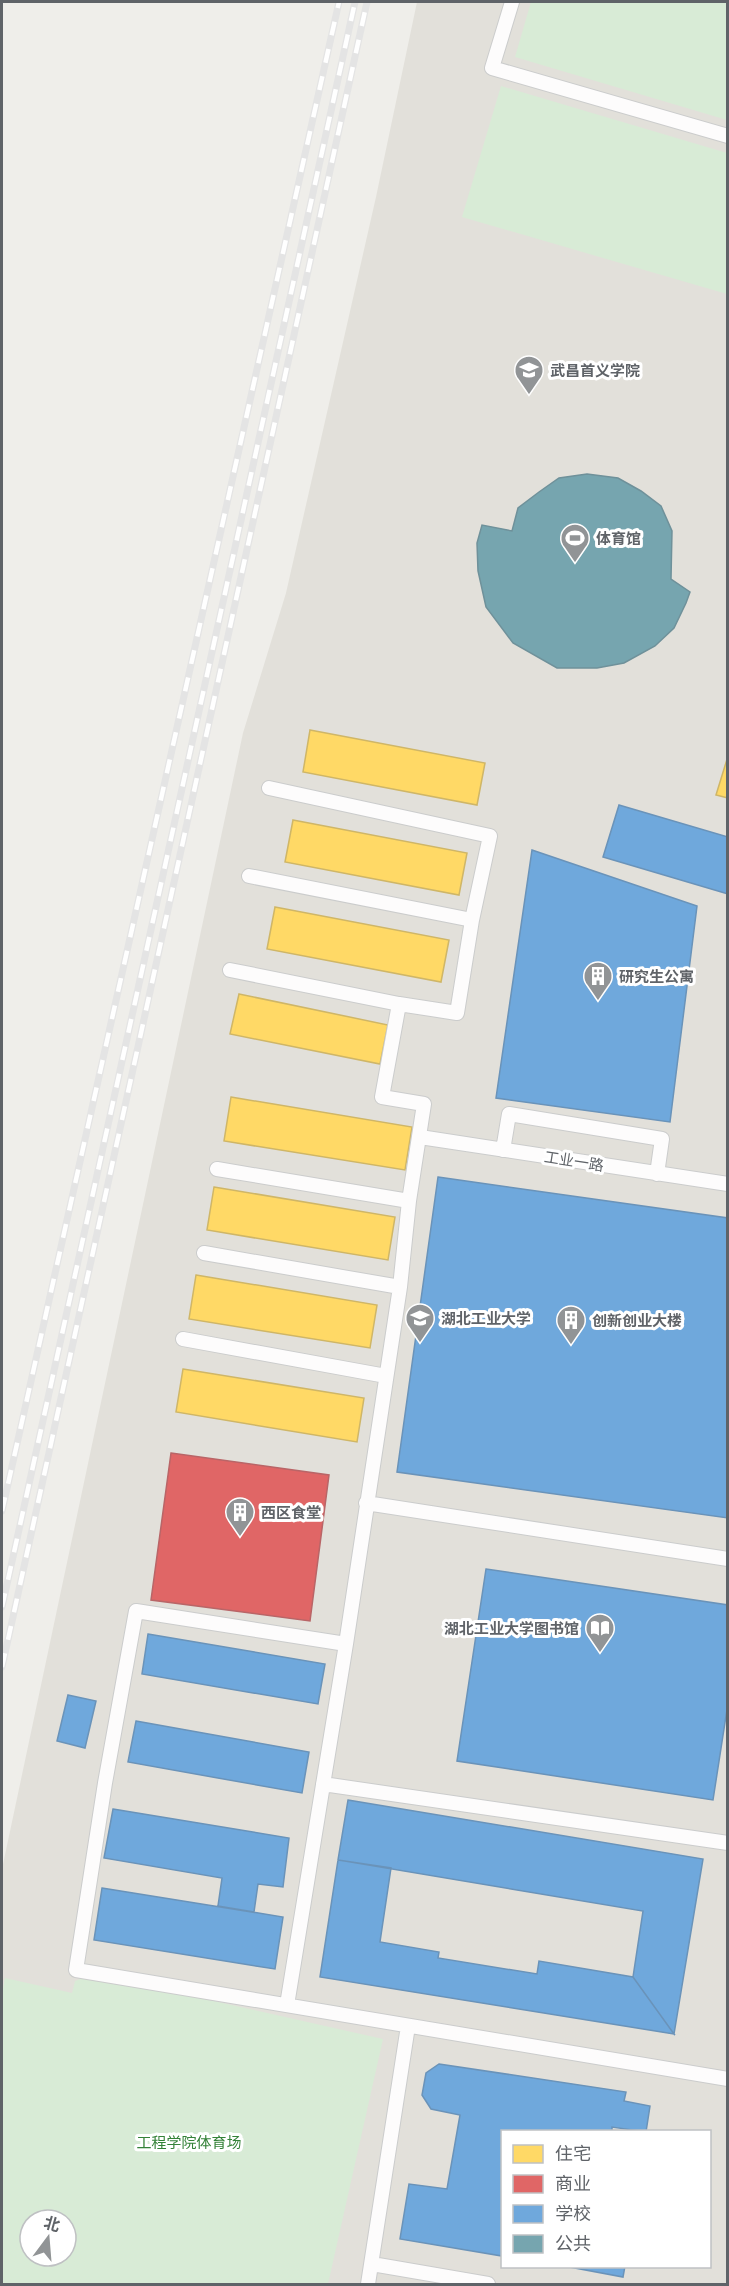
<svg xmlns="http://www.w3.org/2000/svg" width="729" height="2286" font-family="'Archivo Narrow','Noto Sans SC',sans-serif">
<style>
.education{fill:#e2e0da;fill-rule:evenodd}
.green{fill:#d8ebd6;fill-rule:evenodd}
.homes{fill:#ffd966;stroke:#cfb667;stroke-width:1.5}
.shops{fill:#e06666;stroke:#b96567;stroke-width:1.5}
.schools{fill:#6fa8dc;stroke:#6a93b9;stroke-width:1.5}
.public{fill:#76a5af;stroke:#6f919a;stroke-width:1.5}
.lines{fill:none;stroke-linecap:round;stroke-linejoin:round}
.minor-casing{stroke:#cbcccc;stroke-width:16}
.minor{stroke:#fdfcfc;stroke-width:14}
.rail-casing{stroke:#e4e4e4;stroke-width:7}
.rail{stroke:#fff;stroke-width:4.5;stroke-dasharray:14;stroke-linecap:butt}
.labels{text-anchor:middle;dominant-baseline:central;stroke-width:6;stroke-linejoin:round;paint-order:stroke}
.poi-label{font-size:15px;font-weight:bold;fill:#5f6368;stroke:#fff;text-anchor:start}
.street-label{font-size:15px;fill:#5f6368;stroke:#fff}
.park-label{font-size:15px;fill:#348238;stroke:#fff}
</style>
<rect width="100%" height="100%" fill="#efeeea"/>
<path class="education" d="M417,2h310v2282h-725v-415l241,-1136 43,-140 90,-396zM502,2132h208v134h-208zM30,2220h36v36h-36z"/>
<path class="green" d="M531,2h196v118l-212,-63z
M501,86l226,67v141l-265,-77z
M93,1974l290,65 -55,245h-326v-290l3,-16 67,15 3,-12zM30,2220h36v36h-36z"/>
<path class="homes" d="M310,730l175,33 -8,42 -174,-33z
M728,756v42l-12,-3z
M293,820l174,33 -8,42 -174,-33z
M275,907l174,33 -8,42 -174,-33z
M239,994l149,31 -8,39 -150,-30z
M231,1097l181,30 -7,43 -181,-29z
M214,1187l181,30 -7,43 -181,-30z
M196,1275l181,30 -7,43 -181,-29z
M183,1369l181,29 -7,44 -181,-30z"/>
<path class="shops" d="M171,1453l158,22 -19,146 -159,-21z"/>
<path class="schools" d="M619,805l109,32v57l-125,-37z
M532,850l165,56 -27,216 -174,-24z
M438,1177l290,41v300l-331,-46z
M486,1569l242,36v98l-15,97 -256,-39z
M148,1634l177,30 -7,40 -176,-30z
M68,1695l28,6 -11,47 -28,-7z
M136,1721l173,31 -7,41 -174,-31z
M348,1800l355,59 -29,175 -41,-57 10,-66 -305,-51z
M113,1809l176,29 -6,49 -25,-3 -4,28 -36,-6 4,-28 -118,-20z
M338,1860l53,8 -11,74 59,10 -1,6 99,16 2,-13 94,16 41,57 -354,-57z
M102,1888l181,29 -8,52 -181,-29z
M439,2064l187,28 -2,9 26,5 -4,26 -34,-5v5h-110v124l-102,-17 9,-55 38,5 13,-74 -29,-6 -9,-14 4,-22z
M564,2266h61l-2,11z"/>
<path class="public" d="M587,474l31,4 23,13 20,15 11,25 -1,48 19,13 -4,11 -12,25 -19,18 -31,17 -27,5h-40l-44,-25 -27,-36 -8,-36 -1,-28 5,-18 30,6 6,-23 21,-16 20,-14z"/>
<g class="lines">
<g class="minor-casing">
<path id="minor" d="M512,2l-20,66 236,68
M269,788l221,48 -18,84 -15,93 -58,-9 -17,93 42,7 -15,97 -9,86 -54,357 -59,361
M249,876l223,44
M230,970l169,34
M420,1137l308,47
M503,1150l6,-36 153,25 -5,35
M217,1169l192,32
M204,1253l196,34
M183,1339l203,37
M366,1503l362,56
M346,1644l-210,-33 -31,172 -29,187 652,109
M323,1784l405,59
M372,2264l116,20
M368,2284l40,-258"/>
</g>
<use href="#minor" class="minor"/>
<g class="rail-casing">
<path id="rail" d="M2,1511l337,-1509
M2,1607l353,-1605
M2,1667l365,-1665"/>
</g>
<use href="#rail" class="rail"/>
</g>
<defs>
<g id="university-pin" transform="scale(1.5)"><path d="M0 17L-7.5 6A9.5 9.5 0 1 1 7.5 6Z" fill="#919496" stroke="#fff"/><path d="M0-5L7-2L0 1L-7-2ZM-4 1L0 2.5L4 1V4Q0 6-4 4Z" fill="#fff"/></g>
<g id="stadium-pin" transform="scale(1.5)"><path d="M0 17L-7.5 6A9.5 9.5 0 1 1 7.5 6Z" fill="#919496" stroke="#fff"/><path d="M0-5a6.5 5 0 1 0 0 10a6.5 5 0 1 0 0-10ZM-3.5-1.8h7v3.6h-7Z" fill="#fff"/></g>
<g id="building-pin" transform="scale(1.5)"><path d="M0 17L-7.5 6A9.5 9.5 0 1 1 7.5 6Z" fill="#919496" stroke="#fff"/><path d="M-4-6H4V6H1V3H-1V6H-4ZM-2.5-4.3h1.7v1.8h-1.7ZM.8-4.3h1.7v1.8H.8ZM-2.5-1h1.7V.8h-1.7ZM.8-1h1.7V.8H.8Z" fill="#fff"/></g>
<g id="library-pin" transform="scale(1.5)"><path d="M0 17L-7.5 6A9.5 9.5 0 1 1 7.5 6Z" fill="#919496" stroke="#fff"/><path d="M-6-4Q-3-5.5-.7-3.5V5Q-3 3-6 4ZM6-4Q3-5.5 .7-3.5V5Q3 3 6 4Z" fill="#fff"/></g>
</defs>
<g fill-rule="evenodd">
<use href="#university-pin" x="529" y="370"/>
<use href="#stadium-pin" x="575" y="538"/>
<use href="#building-pin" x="598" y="976"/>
<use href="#university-pin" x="420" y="1318"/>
<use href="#building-pin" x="571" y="1320"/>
<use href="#building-pin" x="240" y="1512"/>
<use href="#library-pin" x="600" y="1628"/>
</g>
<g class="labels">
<g class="poi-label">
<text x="550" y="370">武昌首义学院</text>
<text x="596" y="538">体育馆</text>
<text x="619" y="976">研究生公寓</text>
<text x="441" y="1318">湖北工业大学</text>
<text x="592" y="1320">创新创业大楼</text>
<text x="261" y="1512">西区食堂</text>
<text x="579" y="1628" text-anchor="end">湖北工业大学图书馆</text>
</g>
<g class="street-label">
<text transform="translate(574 1161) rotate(9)">工业一路</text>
</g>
<g class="park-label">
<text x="189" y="2142">工程学院体育场</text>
</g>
</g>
<rect width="729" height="2286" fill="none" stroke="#5f6368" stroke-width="6"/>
<rect x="501" y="2130" width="210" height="138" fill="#ffffff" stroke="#bfc1c3" stroke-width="1.5"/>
<rect x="513" y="2145" width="30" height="18" fill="#ffd966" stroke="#bfc1c3" stroke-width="1.5"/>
<text x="555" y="2160" font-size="18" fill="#5f6368">住宅</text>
<rect x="513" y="2175" width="30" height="18" fill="#e06666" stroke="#bfc1c3" stroke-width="1.5"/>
<text x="555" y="2190" font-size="18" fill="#5f6368">商业</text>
<rect x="513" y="2205" width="30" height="18" fill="#6fa8dc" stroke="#bfc1c3" stroke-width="1.5"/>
<text x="555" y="2220" font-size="18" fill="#5f6368">学校</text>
<rect x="513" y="2235" width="30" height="18" fill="#76a5af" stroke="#bfc1c3" stroke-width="1.5"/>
<text x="555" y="2250" font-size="18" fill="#5f6368">公共</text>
<g transform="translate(48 2238) rotate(16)"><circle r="28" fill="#ffffff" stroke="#bfc1c3" stroke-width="1.5"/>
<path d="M0-4.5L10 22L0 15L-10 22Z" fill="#919496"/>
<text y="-9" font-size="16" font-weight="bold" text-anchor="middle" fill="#5f6368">北</text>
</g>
</svg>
